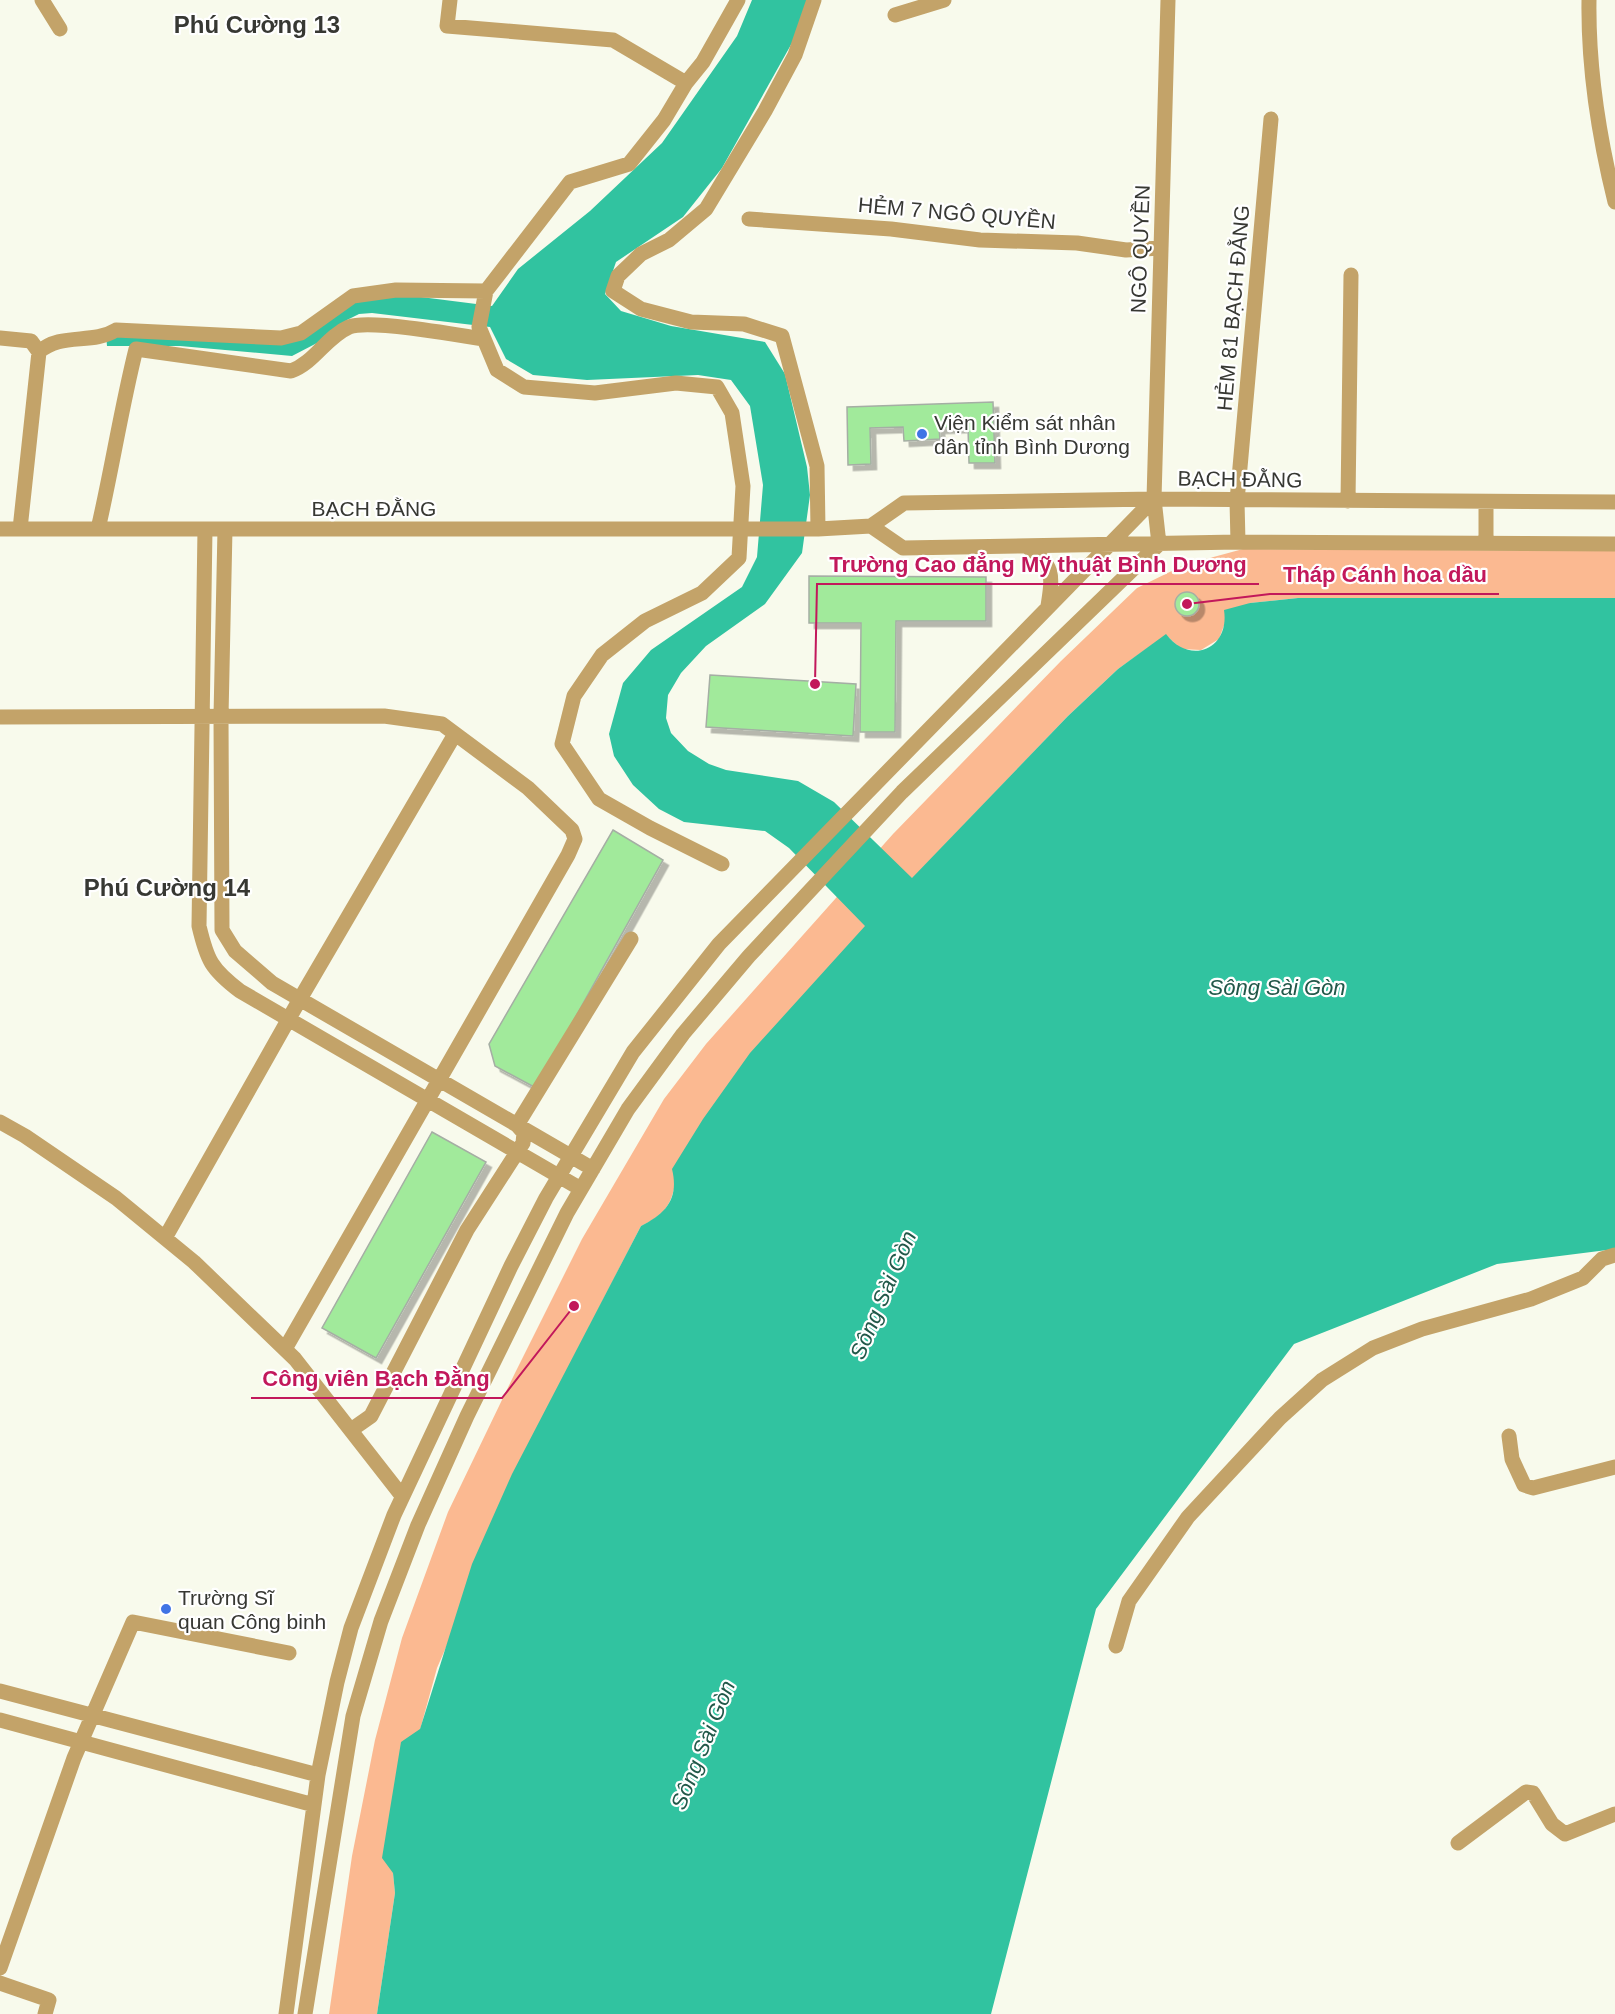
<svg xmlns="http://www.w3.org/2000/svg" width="1615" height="2014" font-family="Arial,sans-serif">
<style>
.green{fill:#fbb991}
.water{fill:#31c3a0}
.building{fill:#a1ea9b;stroke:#a5aea4;stroke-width:1.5;filter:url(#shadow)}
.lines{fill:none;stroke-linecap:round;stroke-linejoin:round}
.minor{stroke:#c3a369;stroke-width:15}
.poi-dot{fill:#4074e5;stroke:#fff;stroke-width:2}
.labels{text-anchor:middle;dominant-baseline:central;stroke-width:4.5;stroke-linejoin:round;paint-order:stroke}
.street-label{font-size:21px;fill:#373833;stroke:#fff}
.poi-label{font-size:21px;fill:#373833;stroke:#fff;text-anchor:start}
.water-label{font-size:22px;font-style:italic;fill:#215849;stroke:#fff}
.quarter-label{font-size:24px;font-weight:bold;fill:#373833;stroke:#fff}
.leader{fill:none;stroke:#c2185b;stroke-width:2}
.callout-dot{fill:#c2185b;stroke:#fff;stroke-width:2}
.callout-label{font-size:22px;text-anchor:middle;font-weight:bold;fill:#c2185b;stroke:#fff;stroke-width:4.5;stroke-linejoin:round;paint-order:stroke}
</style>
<defs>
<filter id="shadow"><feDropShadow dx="5.5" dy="5.5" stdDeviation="0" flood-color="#0004"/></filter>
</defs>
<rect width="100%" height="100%" fill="#f8faec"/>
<path class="green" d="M1243,549l372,2v47h-317l-48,5 -24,17 -7,19 -18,11 -20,-1 -15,-14 -48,34 -50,47 -156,163 -237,305c-4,23 -13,32 -34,42l-75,146 -129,296 -17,62 -27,143 2,20 -18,121h-48l23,-158 23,-116 27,-102 46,-126 67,-139 67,-134 82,-140 42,-55 187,-210 168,-173 76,-73 47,-23z"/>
<path class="water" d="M752,0h57l-7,25 -80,143 -39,49 -67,45 -11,32 16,17 50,15 94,16 20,32 22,93 3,28 -8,58 -37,51 -59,42 -25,27 -13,22 -2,23 5,15 17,18 21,13 17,6 72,11 36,21 78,76 156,-162 50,-47 48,-35c24,32 64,15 58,-24l26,-7 48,-5h317v651l-118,15 -203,80 -198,265 -105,405h-614l18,-121 -2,-20 -11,-15 19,-116 19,-13 52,-165 40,-90 129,-248c26,-13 38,-28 31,-57l31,-50 47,-66 115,-127 -76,-78 -24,-17 -81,-9 -25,-13 -26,-24 -19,-29 -5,-22 14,-51 28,-33 91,-63 15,-30 6,-72 -13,-79 -19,-26 -33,-5 -111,5 -54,-5 -27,-16 -16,-32 -118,-14 -13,1 -12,6 -30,23 -25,13 -112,-10h-73l-1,-12 176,7 85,-45 54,1 71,9 26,-37 72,-58 72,-68 75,-107z"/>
<path class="building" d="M993,402l2,61h-26l-1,-36 -29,1 1,11 -36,2 -1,-14 -33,1 1,36 -23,1 -1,-58z
M809,576l177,1v44h-90l-1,111h-35l1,-109h-52z
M1175 604a12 12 0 1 1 24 0a12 12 0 1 1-24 0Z
M710,675l146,9 -3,52 -147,-9z
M613,830l50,30 -127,228 -41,-22 -6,-22z
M432,1132l54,30 -110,196 -54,-30z"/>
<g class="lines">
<path class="minor" d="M42,0l18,29
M450,0l-3,26 166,14 73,43
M814,0l-19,55 -30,56 -59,98 -37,31 -28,14 -23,22 -5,15 28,18 50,13 53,2 38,12 35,130 1,63
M1589,0c-1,67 10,137 26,202
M895,15l49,-15
M749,219l142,10 89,11 97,3 49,7 35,-2
M0,338l31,3 8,11 -19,177
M39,352c22,-20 53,-7 77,-22l165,8 20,-5 52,-37 43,-6 90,1
M1348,501l3,-226
M871,526l32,22 335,-6 377,2
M0,529h818l53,-3 33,-23 250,-4 461,3
M98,529c14,-60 23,-120 38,-180l155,22c24,-9 35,-34 58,-44 20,-8 110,8 134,12
M205,529l-6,397c8,34 12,43 41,65l341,198
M225,529l-4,187 1,214 13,21 37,32 321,186
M1238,542l-1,-41 34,-382
M1486,543v-41
M1159,544l-5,-45 14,-499
M1026,546c28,18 27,28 22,60
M0,717l384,-1 58,8 86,64 44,42 3,9 -7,16 -283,494
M722,864l-72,-36 -51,-29 -37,-55 12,-48 28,-41 43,-34 57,-28 37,-35 4,-72 -11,-73 -15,-26 -41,-4 -81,10 -71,-6 -27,-17 -18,-43 7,-36 84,-109 59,-18 35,-44 22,-37 17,-21 35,-62
M0,1122l25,14 91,62 78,64 101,97 107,137
M165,1238l135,-239 155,-265
M351,1430l20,-14 96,-186 56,-87 1,-10 -7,-8 114,-186
M1509,1436l3,23 12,26 9,3 82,-21
M1116,1646l13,-45 59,-84 92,-99 42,-38 51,-32 49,-19 109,-30 52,-21 19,-19 13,-4
M0,1691l318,84
M0,1720l314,85
M1458,1843l68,-51 7,1 19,31 13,10 50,-20
M0,1968l74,-210 59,-136 156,31
M0,1983l49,17 -4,14
M286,2014l32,-239 19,-93 14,-54 43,-113 117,-249 35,-68 87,-146 86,-108 435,-445
M305,2014l48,-298 28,-95 37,-96 49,-109 100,-203 61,-104 55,-75 66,-78 153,-164 257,-248"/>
</g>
<g class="poi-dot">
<circle cx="922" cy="434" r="6"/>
<circle cx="166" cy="1609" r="6"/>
</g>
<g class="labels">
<g class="street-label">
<text transform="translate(957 213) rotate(5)">HẺM 7 NGÔ QUYỀN</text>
<text transform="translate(1140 249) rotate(-88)">NGÔ QUYỀN</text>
<text transform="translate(1233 308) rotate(-85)">HẺM 81 BẠCH ĐẰNG</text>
<text transform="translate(1240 479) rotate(1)">BẠCH ĐẰNG</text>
<text x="374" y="508">BẠCH ĐẰNG</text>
</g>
<g class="poi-label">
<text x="934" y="422">Viện Kiểm sát nhân<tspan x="934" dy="24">dân tỉnh Bình Dương</tspan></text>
<text x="178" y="1597">Trường Sĩ<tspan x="178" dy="24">quan Công binh</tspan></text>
</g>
<g class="water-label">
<text x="1277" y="987">Sông Sài Gòn</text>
<text transform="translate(883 1295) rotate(-67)">Sông Sài Gòn</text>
<text transform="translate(703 1745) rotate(-68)">Sông Sài Gòn</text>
</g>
<g class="quarter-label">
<text x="257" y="24">Phú Cường 13</text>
<text x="167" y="887">Phú Cường 14</text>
</g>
</g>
<path class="leader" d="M815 684L817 584H1259M1187 604L1270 594H1499M574 1306L502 1398H251"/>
<g class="callout-dot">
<circle cx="815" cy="684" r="6"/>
<circle cx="1187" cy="604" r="6"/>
<circle cx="574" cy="1306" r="6"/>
</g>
<g class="callout-label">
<text x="1038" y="572">Trường Cao đẳng Mỹ thuật Bình Dương</text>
<text x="1385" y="582">Tháp Cánh hoa dầu</text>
<text x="376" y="1386">Công viên Bạch Đằng</text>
</g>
</svg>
